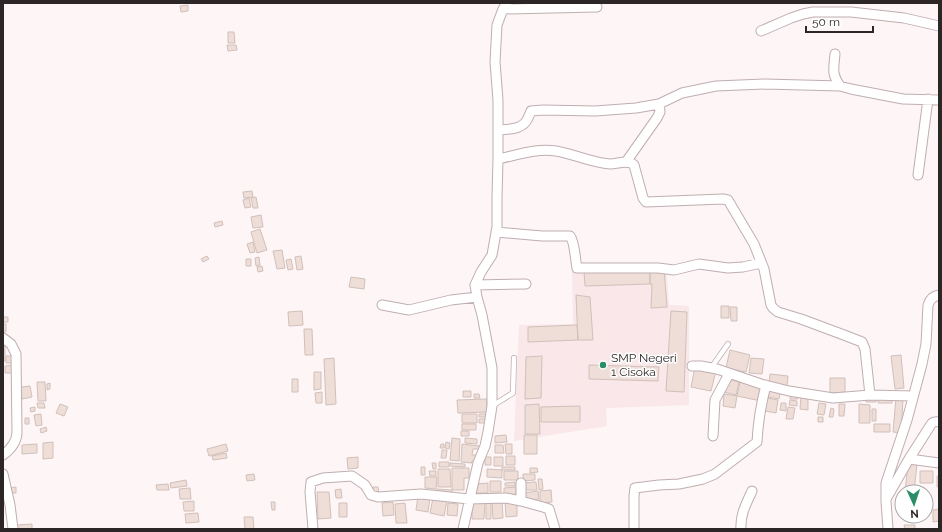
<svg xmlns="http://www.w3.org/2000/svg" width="942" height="532" font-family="Raleway,sans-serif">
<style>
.built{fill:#f9e7e9}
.building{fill:#efded7;stroke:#d1c0ba}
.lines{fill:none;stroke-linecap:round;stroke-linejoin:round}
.service-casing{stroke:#c0aeb0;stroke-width:6}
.minor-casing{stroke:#c0aeb0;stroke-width:11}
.service{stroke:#fff;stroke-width:4.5}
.minor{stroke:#fff;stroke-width:9}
.poi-dot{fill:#2b8d67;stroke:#fff;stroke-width:1.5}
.labels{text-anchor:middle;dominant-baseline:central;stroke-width:3;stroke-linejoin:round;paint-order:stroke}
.poi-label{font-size:12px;fill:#2d2627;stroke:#fff;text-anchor:start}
</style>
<rect width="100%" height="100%" fill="#fdf5f6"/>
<path class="built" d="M666,264l3,41 20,1v99l-83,3 1,18 -93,15 5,-116 54,-1 -1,-58z"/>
<path class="building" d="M188,5v6l-7,1 -1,-6z
M228,32h6l1,11h-7z
M227,45h9l1,5 -9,1z
M252,191l1,6 -9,1 -1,-6z
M256,197l2,11h-5l-2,-10z
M249,198l2,9 -6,1 -2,-8z
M261,215l2,12 -10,1 -2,-11z
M222,221l1,4 -8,2 -1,-4z
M260,229l7,21 -10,3 -6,-21z
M253,242l2,10 -5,1 -3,-9z
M282,250l3,18 -8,1 -4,-18z
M207,256l2,3 -6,3 -2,-3z
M301,256l2,13 -6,1 -2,-13z
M259,257l1,8 -4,1 -1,-8z
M246,259h5v7h-5z
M291,259l2,10 -5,1 -2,-10z
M262,266l1,5 -5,1 -1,-5z
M650,269v15l-65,2 -1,-15z
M650,269h14l3,38 -16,1 1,-24h-2z
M351,277l14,2 -1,10 -15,-2z
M576,295l14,2 3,43h-15z
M721,306h8v12h-8z
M730,307h7v14h-6z
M302,311l1,14 -14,1 -1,-14z
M671,311l16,1 -3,80 -18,-1z
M3,317h5v5h-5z
M3,324h3v8h-3z
M577,325l1,15 -50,2v-15z
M304,329h8l1,26h-8z
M3,345h2v16h-2z
M730,350l20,5 -4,17 -20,-4z
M901,355l3,33 -9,1 -4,-33z
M6,356h6v7h-6z
M542,356l-1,42 -16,1 1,-42z
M334,358l2,46 -10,1 -2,-46z
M751,358l13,1 -2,15 -13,-1z
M13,365v8h-8v-7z
M589,365l70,2 -1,14 -69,-2z
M695,367l21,4 -5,20 -20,-4z
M314,372h7v17l-7,1z
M770,374l18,2 -1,10 -18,-2z
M830,378h15v14l-15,1z
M292,379h6v13h-6z
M728,379l11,3 -3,13 -12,-3z
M37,382h8l1,19h-8z
M740,382l24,5 -3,14 -24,-5z
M50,383v6l-3,1v-6z
M30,386l2,11 -10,2 -1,-12z
M769,389l12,1 -2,9 -11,-2z
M463,391h8v6h-8z
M322,392v11h-6l-1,-10z
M474,394h5l1,4h-6z
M724,394l13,2 -2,12 -12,-2z
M791,394h7v5h-8z
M801,396l7,1v13l-8,-1z
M866,397h10v5h-10z
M767,398l11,2 -2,13 -11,-2z
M878,398h14v5h-14z
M896,398l7,1 -2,34 -8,-1z
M487,399v13l-29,1 -1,-13z
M790,400l7,1v5l-8,-1z
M37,403h7l1,5h-7z
M781,403h5v8l-6,-1z
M819,403l7,1 -2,11 -7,-1z
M60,404l8,3 -4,9 -8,-3z
M539,404l1,30h-15v-29z
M839,404h6l-1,12h-5z
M859,404l11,1v18h-11z
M580,406v16h-39v-15z
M35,407v4l-4,1 -1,-4z
M788,407l7,1 -2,11h-7z
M831,408l3,1 -1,8h-4z
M872,409h4v12h-4z
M41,414l1,11 -6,1 -2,-11z
M462,414h15v9h-15z
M479,414h8v3h-8z
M818,417h5v5h-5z
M25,418h4v6h-4z
M479,419h8v4h-8z
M462,424h14v6h-14z
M874,424h16v8h-16z
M46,427l1,4 -6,2 -1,-4z
M461,431h8v5h-8z
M506,435l1,7 -12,1v-7z
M524,435h13v19h-13z
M452,438l8,1 -1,22 -9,-1z
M465,438l12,1v5l-12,-1z
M53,442v16l-10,1v-16z
M446,442l4,1 -1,6 -4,-1z
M37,444v9l-15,1v-9z
M226,444l2,7 -19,5 -2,-7z
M441,444h3v4h-4z
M462,444l17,2v3h-6l-1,6h5l-1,6h-4v2l-11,-1z
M505,444h7v10h-6z
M495,445h8l1,8h-9z
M442,450h5l-1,8h-5z
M226,453l1,5 -14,2 -1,-4z
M506,456h9v9h-9z
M358,457v11l-10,1 -1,-11z
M485,457h6v8h-6z
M494,457h9v9h-9z
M439,462h10v5h-10z
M432,463h4v6h-3z
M450,463l15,1v3l-15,-1z
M908,463l9,1 -3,28h-9z
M421,467h4v8h-4z
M502,467h13v3h-13z
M452,468h17v10h-5v12h-12z
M530,468h7l1,4 -8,1z
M438,469h12l1,18h-13z
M487,469l15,1v8l-15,-1z
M429,471h7v5h-6z
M504,471h14v9h-14z
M920,471h13v12h-13z
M254,474l1,6 -8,1 -1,-6z
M523,474h12v6l-12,1z
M937,476h2v11h-2z
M425,477h12l-1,12 -11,-1z
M538,479h4l1,10 -4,1z
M186,480l1,6 -16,2 -1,-5z
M490,481h11v11h-11z
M515,482v4h-10v-3z
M536,482l1,8h-14v-7z
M488,483v10h-12v-9z
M168,484l1,6h-12l-1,-5z
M16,487v6h-6v-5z
M373,487h5l1,7 -6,1z
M516,487v7l-12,1v-7z
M190,488l1,11h-11l-1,-10z
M341,489l1,9h-6l-1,-8z
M437,489l15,1v5l-15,-1z
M551,490l1,12 -12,1v-12z
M538,491l1,8 -15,2 -1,-8z
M317,492h12l2,26 -13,1z
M418,496l12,2 -2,14 -12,-2z
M433,498l14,3 -3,15 -14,-3z
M194,501v10h-10l-1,-9z
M492,501h10l1,17 -10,1z
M517,501v15l-11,1 -1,-15z
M271,502h4v8h-3z
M393,502l1,13 -11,1 -1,-13z
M472,502h13l-1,17h-12z
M339,503h8v14h-8z
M405,503l2,20h-11l-1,-19z
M448,503l10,1 -1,12 -10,-1z
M486,503h5v16h-5z
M939,509v12l-6,1v-12z
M198,513l1,9 -13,1 -1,-9z
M244,517h9l1,12h-9z
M32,524v5h-14l-1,-4z
M904,525h11v4h-10z"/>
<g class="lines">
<g class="service-casing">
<path id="service" d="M711,368l17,-24
M492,406l21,-13 1,-35"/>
</g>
<g class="minor-casing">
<path id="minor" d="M503,9l94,-2
M761,31l30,-13 12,-4 10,-2h38l53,6 35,8
M835,54c-1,13 -4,20 5,32
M498,130c11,-1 25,0 30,-12 1,-2 2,-4 3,-7l12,-1 52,1 41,-3 23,-4 23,-11 34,-7 49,-2 75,2 11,3 52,10 36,1
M498,159c19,-4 39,-11 58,-8 18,3 36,12 54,13 8,0 18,-5 24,1l9,33 3,4 77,-3 5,1 26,44 10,25 7,36 2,3 5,4 23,7 43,16 18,7 3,7 5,46
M626,162l31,-44 3,-6 -1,-8
M918,175l10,-76
M496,232l46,4h28c5,6 5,23 7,32h81l16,2 25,-6 29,4 15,-1 18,-4
M475,285l51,-1
M382,305l27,5 42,-10 26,-3
M3,338l8,6 5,10 1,78c0,10 -6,17 -14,23
M692,366h9l16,3 44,15 28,7 44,7 37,-3 43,1
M713,436l2,-36 14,-26
M909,459l30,4
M3,474l7,31 3,24
M886,499l23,-40 21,-33c2,-4 4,-5 9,-4
M521,501l22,6 6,2 6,20
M313,529l-3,-37 1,-10 12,-4 29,-2 13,9 6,10 7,2 43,-3 48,5 37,-1 15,3v-18
M463,529l15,-66 7,-17 3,-14 4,-26v-38l-10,-53 -5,-18 -2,-12 6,-13 11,-17 5,-28v-30l1,-38v-59l-3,-38 2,-37 6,-16 4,-6
M634,529v-33l1,-8 24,-3 20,-1 24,-5 12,-5 42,-32c1,-20 4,-38 9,-57
M741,529c-1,-14 5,-25 11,-38
M888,529l-2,-28v-18l21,-63 15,-56 4,-20 2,-39c2,-6 5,-9 11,-10"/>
</g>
<use href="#service" class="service"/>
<use href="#minor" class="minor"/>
</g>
<circle class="poi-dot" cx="603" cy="365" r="4"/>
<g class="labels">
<g class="poi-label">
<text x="611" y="358">SMP Negeri<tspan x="611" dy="14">1 Cisoka</tspan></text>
</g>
</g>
<rect width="942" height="532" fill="none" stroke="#2d2627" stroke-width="8"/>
<g transform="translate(914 504) rotate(177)"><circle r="19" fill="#ffffff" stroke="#aba8a9"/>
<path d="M0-3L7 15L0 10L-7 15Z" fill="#2b8d67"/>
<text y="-6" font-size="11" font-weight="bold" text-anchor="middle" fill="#2d2627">N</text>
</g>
<path d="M806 26v6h67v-6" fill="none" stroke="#2d2627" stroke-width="2"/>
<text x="812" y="26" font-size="12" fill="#2d2627" stroke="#ffffff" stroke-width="3" paint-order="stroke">50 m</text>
</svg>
